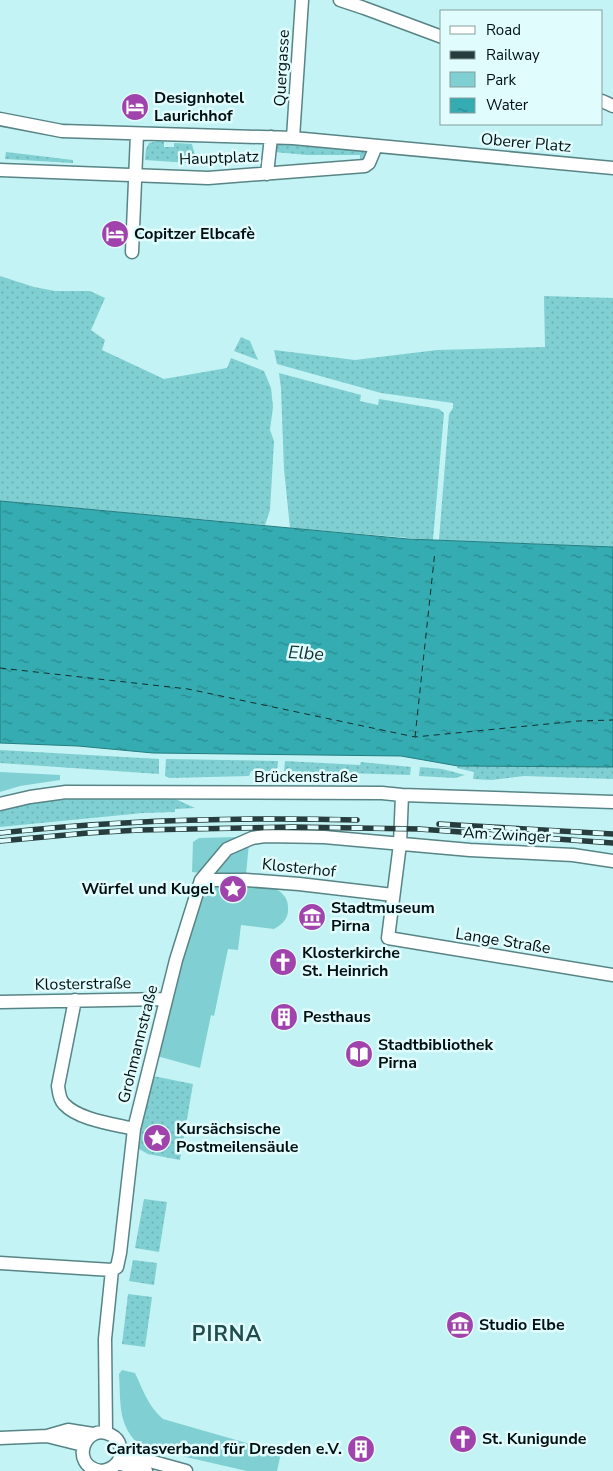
<svg xmlns="http://www.w3.org/2000/svg" width="613" height="1471" font-family="'Nunito Sans',sans-serif">
<style>
.grass{fill:url(#grass-dots)}
.park{fill:#80cfd2}
.water{fill:url(#water-ripples);stroke:#257d81}
.lines{fill:none;stroke-linecap:round;stroke-linejoin:round}
.ferry{stroke:#142e2f;stroke-width:1;stroke-dasharray:6 5;stroke-linecap:butt}
.street-casing{stroke:#588486;stroke-width:15}
.street{stroke:#fff;stroke-width:12}
.rail-casing{stroke:#273c3d;stroke-width:5.5}
.rail{stroke:#e0fcfd;stroke-width:4;stroke-dasharray:11;stroke-linecap:butt}
.labels{text-anchor:middle;dominant-baseline:central;stroke-width:5;stroke-linejoin:round;paint-order:stroke}
.street-label{font-size:16px;fill:#010f10;stroke:#e0fcfd}
.poi-label{font-size:16px;font-weight:bold;fill:#010f10;stroke:#e0fcfd;text-anchor:start}
.water-label{font-size:18px;font-style:italic;fill:#142e2f;stroke:#e0fcfd}
.district-label{font-size:21px;font-weight:bold;letter-spacing:1px;fill:#214d4f;stroke:#e0fcfd}
</style>
<defs>
<pattern id="grass-dots" width="8" height="8" patternUnits="userSpaceOnUse" patternTransform="scale(1.25)"><rect width="8" height="8" fill="#80cfd2"/><path d="M2 2h.1M6 6h.1" fill="none" stroke="#6db1b3" stroke-width="1.8" stroke-linecap="round"/></pattern>
<pattern id="water-ripples" width="26" height="14" patternUnits="userSpaceOnUse" patternTransform="scale(1.25)"><rect width="26" height="14" fill="#34acb1"/><path d="M2 4q2-2 4 0t4 0M15 11q2-2 4 0t4 0" fill="none" stroke="#2a8a8f"/></pattern>
</defs>
<rect width="100%" height="100%" fill="#c3f3f4"/>
<path class="grass" d="M158,141l6,1v5h10v-4l18,1c2,9 4,16 12,20l-59,-4 1,-11 3,-6z
M275,142l92,9 -2,8 -5,2v-6h-53l-33,-3z
M6,152l67,8v3l-68,-4z
M0,276l34,11 21,4h35l15,7 -14,32 14,10 -3,10 62,29 63,-11 4,-10 33,13 7,17 2,19 -3,23 4,11 -4,69 -5,15 -265,-24z
M544,296l69,2v249l-174,-7 10,-126 4,-6v-5l-72,-10 -104,-29 -3,-14 81,10 82,-10 108,-3z
M241,337l9,4 8,19 -24,-9z
M279,373l82,22 -1,6 18,4 1,-6 60,10 5,4 -11,127 -143,-12 -6,-59 -3,-80z
M0,750l159,9v15l-159,-11z
M166,759l112,2 -1,10h-26l-2,5 -79,2 -5,-2z
M285,761l75,4 1,-3 50,5 -1,8 -126,-4z
M458,766l155,1v12l-89,-3 -33,4 -18,-1 1,-7 -17,-4z
M420,767l22,2 23,6 -10,3 -36,-2z
M150,798h23l22,10 -20,1v3l-32,1 -143,14v-17l28,-6 38,-5z
M153,1076l40,8 -13,76 -32,-6 -9,-5v-12z
M144,1199l23,3 -8,50 -24,-4z
M133,1260l24,3 -3,22 -25,-4z
M128,1294l24,3 -7,50 -23,-3z"/>
<path class="park" d="M0,772l60,3v5l-40,6 -20,6z
M239,837l-36,36 -11,-1 1,-30 6,-4z
M249,843l-3,31h-34l18,-21z
M212,884c14,1 52,0 63,5 8,3 13,10 13,18 1,11 -5,17 -14,22l-33,-4 -3,25 -10,-1 -14,67 -3,-1 -11,53 -43,-12 14,-59 33,-112z
M122,1370l13,3c8,17 13,33 28,46l118,34 -4,18h-30l-105,-24c-25,-20 -21,-44 -23,-73z"/>
<path class="water" d="M0,501l408,38 205,8v220l-155,-1 -57,-10 -248,-3 -75,-7 -78,-3z"/>
<g class="lines">
<path class="ferry" d="M0,668l188,21 227,48 163,-16 35,-1
M415,737l20,-186"/>
<g class="street-casing">
<path id="street" d="M340,0l24,8 78,29
M602,101l11,5
M0,119l62,12 231,7 320,30
M293,138l9,-138
M0,170l208,8 157,-12 4,-3 7,-17
M267,174l4,-37
M132,252l5,-118
M402,795l-2,49 -12,94 225,37
M0,804l30,-7 36,-5 316,1 20,2 211,7
M201,880h45l53,4 94,11
M75,1000l-17,86c1,6 1,13 6,18 15,16 49,20 70,25
M0,1002l166,-3
M0,1263l112,7
M112,1270l5,-3 3,-14 14,-124 42,-169 25,-80 26,-31 25,-11 13,-2 59,1 146,13 103,5 40,6
M106,1433l-1,-94 7,-69
M47,1436l36,9
M0,1438l47,-2 21,-6 25,4
M121,1453l65,18
M117,1463l29,8
M101,1471c-33,-5 -16,-50 10,-36 4,2 8,6 9,11 4,13 -5,23 -18,25"/>
</g>
<use href="#street" class="street"/>
<g class="rail-casing">
<path id="rail" d="M439,824l174,10
M0,833c119,-13 238,-16 357,-13
M0,841l88,-8 51,-3 153,-3 127,2 194,14"/>
</g>
<use href="#rail" class="rail"/>
</g>
<defs>
<g id="hotel-disc" transform="scale(1.4375)"><circle r="9.5" fill="#a143ac" stroke="#e0fcfd"/><path d="M-6-4.5h1.5V1H6V5H4.5V3h-9V5H-6ZM-4 0a1.8 1.8 0 1 1 3.6 0ZM.5 0V-2.5h3Q6-2.5 6 0Z" fill="#fff"/></g>
<g id="sight-disc" transform="scale(1.4375)"><circle r="9.5" fill="#a143ac" stroke="#e0fcfd"/><path d="M0-6L1.8-2.2L6-1.7L2.9 1.2L3.7 5.4L0 3.3L-3.7 5.4L-2.9 1.2L-6-1.7L-1.8-2.2Z" fill="#fff"/></g>
<g id="museum-disc" transform="scale(1.4375)"><circle r="9.5" fill="#a143ac" stroke="#e0fcfd"/><path d="M0-6L6-3V-2H-6V-3ZM-5-1h2V3h-2ZM-1-1h2V3h-2ZM3-1h2V3H3ZM-6 4H6V6H-6Z" fill="#fff"/></g>
<g id="church-disc" transform="scale(1.4375)"><circle r="9.5" fill="#a143ac" stroke="#e0fcfd"/><path d="M-1.2-6h2.4v3.5h3.3v2.4h-3.3V6h-2.4V-.1h-3.3v-2.4h3.3Z" fill="#fff"/></g>
<g id="building-disc" transform="scale(1.4375)"><circle r="9.5" fill="#a143ac" stroke="#e0fcfd"/><path d="M-4-6H4V6H1V3H-1V6H-4ZM-2.5-4.3h1.7v1.8h-1.7ZM.8-4.3h1.7v1.8H.8ZM-2.5-1h1.7V.8h-1.7ZM.8-1h1.7V.8H.8Z" fill="#fff"/></g>
<g id="library-disc" transform="scale(1.4375)"><circle r="9.5" fill="#a143ac" stroke="#e0fcfd"/><path d="M-6-4Q-3-5.5-.7-3.5V5Q-3 3-6 4ZM6-4Q3-5.5 .7-3.5V5Q3 3 6 4Z" fill="#fff"/></g>
</defs>
<g fill-rule="evenodd">
<use href="#hotel-disc" x="135" y="107"/>
<use href="#hotel-disc" x="115" y="234"/>
<use href="#sight-disc" x="233" y="889"/>
<use href="#museum-disc" x="312" y="917"/>
<use href="#church-disc" x="283" y="962"/>
<use href="#building-disc" x="284" y="1017"/>
<use href="#library-disc" x="359" y="1054"/>
<use href="#sight-disc" x="157" y="1138"/>
<use href="#museum-disc" x="460" y="1325"/>
<use href="#church-disc" x="463" y="1439"/>
<use href="#building-disc" x="361" y="1449"/>
</g>
<g class="labels">
<g class="street-label">
<text transform="translate(282 68) rotate(-87)">Quergasse</text>
<text transform="translate(526 143) rotate(5)">Oberer Platz</text>
<text transform="translate(219 158) rotate(-2)">Hauptplatz</text>
<text x="306" y="777">Brückenstraße</text>
<text transform="translate(507 835) rotate(3)">Am Zwinger</text>
<text transform="translate(299 868) rotate(6)">Klosterhof</text>
<text transform="translate(503 941) rotate(9)">Lange Straße</text>
<text transform="translate(83 984) rotate(-1)">Klosterstraße</text>
<text transform="translate(138 1044) rotate(-76)">Grohmannstraße</text>
</g>
<g class="poi-label">
<text x="154" y="98">Designhotel<tspan x="154" dy="18">Laurichhof</tspan></text>
<text x="134" y="234">Copitzer Elbcafè</text>
<text x="214" y="889" text-anchor="end">Würfel und Kugel</text>
<text x="331" y="908">Stadtmuseum<tspan x="331" dy="18">Pirna</tspan></text>
<text x="302" y="953">Klosterkirche<tspan x="302" dy="18">St. Heinrich</tspan></text>
<text x="303" y="1017">Pesthaus</text>
<text x="378" y="1045">Stadtbibliothek<tspan x="378" dy="18">Pirna</tspan></text>
<text x="176" y="1129">Kursächsische<tspan x="176" dy="18">Postmeilensäule</tspan></text>
<text x="479" y="1325">Studio Elbe</text>
<text x="482" y="1439">St. Kunigunde</text>
<text x="342" y="1449" text-anchor="end">Caritasverband für Dresden e.V.</text>
</g>
<g class="water-label">
<text transform="translate(306 653) rotate(3)">Elbe</text>
</g>
<g class="district-label">
<text x="227" y="1334">PIRNA</text>
</g>
</g>
<rect x="440" y="10" width="162" height="115" fill="#e0fcfd" stroke="#879d9e"/>
<rect x="450" y="26" width="25" height="8" fill="#ffffff" stroke="#879d9e"/>
<text x="486" y="35" font-size="15" fill="#010f10">Road</text>
<rect x="450" y="51" width="25" height="8" fill="#273c3d" stroke="#879d9e"/>
<text x="486" y="60" font-size="15" fill="#010f10">Railway</text>
<rect x="450" y="72" width="25" height="15" fill="#80cfd2" stroke="#879d9e"/>
<text x="486" y="85" font-size="15" fill="#010f10">Park</text>
<rect x="450" y="98" width="25" height="15" fill="url(#water-ripples)" stroke="#879d9e"/>
<text x="486" y="110" font-size="15" fill="#010f10">Water</text>
</svg>
